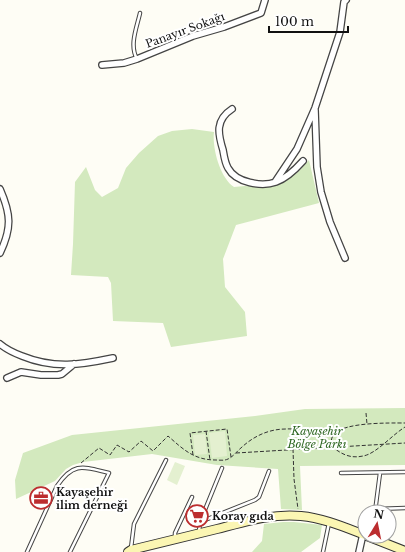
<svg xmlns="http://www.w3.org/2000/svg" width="405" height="552" font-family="'Libre Baskerville',serif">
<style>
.green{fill:#d3e9be}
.pitch{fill:#e4f0d0}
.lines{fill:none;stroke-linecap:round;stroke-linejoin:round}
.lane-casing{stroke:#444;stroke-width:4.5}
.street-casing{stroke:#444;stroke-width:8}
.secondary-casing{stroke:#333;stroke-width:10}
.path{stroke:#333;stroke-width:1;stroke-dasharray:4 2;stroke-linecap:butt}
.lane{stroke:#fff;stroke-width:2.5}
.street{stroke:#fff;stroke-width:5.5}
.secondary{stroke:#fbf6b3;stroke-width:8}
.labels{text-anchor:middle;stroke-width:4;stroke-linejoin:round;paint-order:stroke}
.street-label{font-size:11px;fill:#111;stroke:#fff}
.park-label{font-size:11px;font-style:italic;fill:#2e6722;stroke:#fff}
.poi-label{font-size:11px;font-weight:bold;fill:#111;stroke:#fff;text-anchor:start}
</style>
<rect width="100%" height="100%" fill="#fefdf5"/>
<path class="green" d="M192,129L214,132C212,148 220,178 234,187L245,186L272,187L297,173L309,160L319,203L236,225L223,259L225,287L245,312L247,336L171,347L163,323L113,321L111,283L108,277L71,275L73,244L75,182L86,167L95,190L102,197L118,188L126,168L139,153L158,136L172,131Z
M405,408V465L300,466L302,510L281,509L278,469L217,465L152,454L83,462L73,465L66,469L55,481L16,499L15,480L23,453L72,435L255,416L305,409Z
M283,522H294L322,525L320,538L301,552H252L262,541L264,524Z"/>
<path class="pitch" d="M225,431L227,456L212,458L209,433Z
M205,434L207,454L195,455L193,435Z
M175,462L185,466L177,485L167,480Z"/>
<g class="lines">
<g class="lane-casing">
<path id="lane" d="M137,59C129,45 137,27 140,13
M222,468L200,522L255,500L259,497L269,471
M341,473L405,472
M376,509L405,508
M375,512L380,473
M199,532L200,522
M175,537V533L192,497
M131,548L134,524L166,460
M27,552L57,486C74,461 84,467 109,473L70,552
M323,552L329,523"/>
</g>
<g class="street-casing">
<path id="street" d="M102,65L124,63L137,59L193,36L224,27L261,13L265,0
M232,109C215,120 218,134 223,150C224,156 225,163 228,168C236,183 262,187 276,182C287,178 295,170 303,161
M315,110L317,167L321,192L330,222L345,258
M275,182L297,149L315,108L340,32L344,2L346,0
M0,189C11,214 12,228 0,253
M0,344C7,350 14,353 22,356C54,369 80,365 113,358
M7,378L21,372L41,375H58L62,374L74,364
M359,552L363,534"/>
</g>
<g class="secondary-casing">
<path id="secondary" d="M367,536L405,551
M128,552L131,550C159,543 188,536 217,529C244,522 273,513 301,516C323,518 344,527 365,535"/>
</g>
<path class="path" d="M366,413L367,424
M206,431L210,460
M331,446C331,442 331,438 334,434C345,422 389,423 405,423
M293,449L294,479L298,509
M236,453L405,443
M193,455L190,433L227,429L231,457
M81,463L99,448L110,455L117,445L129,452L141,441L153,451L168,436C184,450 194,460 216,460C219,460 224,461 228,459C233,457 237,451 242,447C254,436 269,429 286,429C299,428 312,433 323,440C336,449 345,460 363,456C376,454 392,435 405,427"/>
<use href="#lane" class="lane"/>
<use href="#street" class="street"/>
<use href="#secondary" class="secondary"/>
</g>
<defs>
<g id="office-ring" transform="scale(1.15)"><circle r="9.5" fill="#fff" stroke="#bc2d2f" stroke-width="1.5"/><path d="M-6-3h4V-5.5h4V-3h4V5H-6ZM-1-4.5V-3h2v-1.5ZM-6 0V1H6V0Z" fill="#bc2d2f"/></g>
<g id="supermarket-ring" transform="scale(1.15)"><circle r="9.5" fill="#fff" stroke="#bc2d2f" stroke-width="1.5"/><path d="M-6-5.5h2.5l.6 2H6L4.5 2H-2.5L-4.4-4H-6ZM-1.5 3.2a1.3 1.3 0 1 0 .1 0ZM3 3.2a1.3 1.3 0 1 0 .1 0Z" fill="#bc2d2f"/></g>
</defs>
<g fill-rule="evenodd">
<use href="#office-ring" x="41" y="498"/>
<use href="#supermarket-ring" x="197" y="516"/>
</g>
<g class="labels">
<g class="street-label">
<text transform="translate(185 30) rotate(-20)" y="4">Panayır Sokağı</text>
</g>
<g class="park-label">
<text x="317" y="435">Kayaşehir<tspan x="317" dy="13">Bölge Parkı</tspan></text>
</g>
<g class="poi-label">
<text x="56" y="496">Kayaşehir<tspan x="56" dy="13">ilim derneği</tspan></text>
<text x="212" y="520">Koray gıda</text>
</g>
</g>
<g transform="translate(377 524) rotate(10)"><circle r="19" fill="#ffffff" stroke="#a0a0a0"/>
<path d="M0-3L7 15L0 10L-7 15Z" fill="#bc2d2f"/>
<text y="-6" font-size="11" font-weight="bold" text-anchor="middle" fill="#111111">N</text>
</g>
<path d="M269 26v6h79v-6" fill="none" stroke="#111111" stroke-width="2"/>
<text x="275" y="26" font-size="12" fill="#111111" stroke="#ffffff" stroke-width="3" paint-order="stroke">100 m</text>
</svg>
